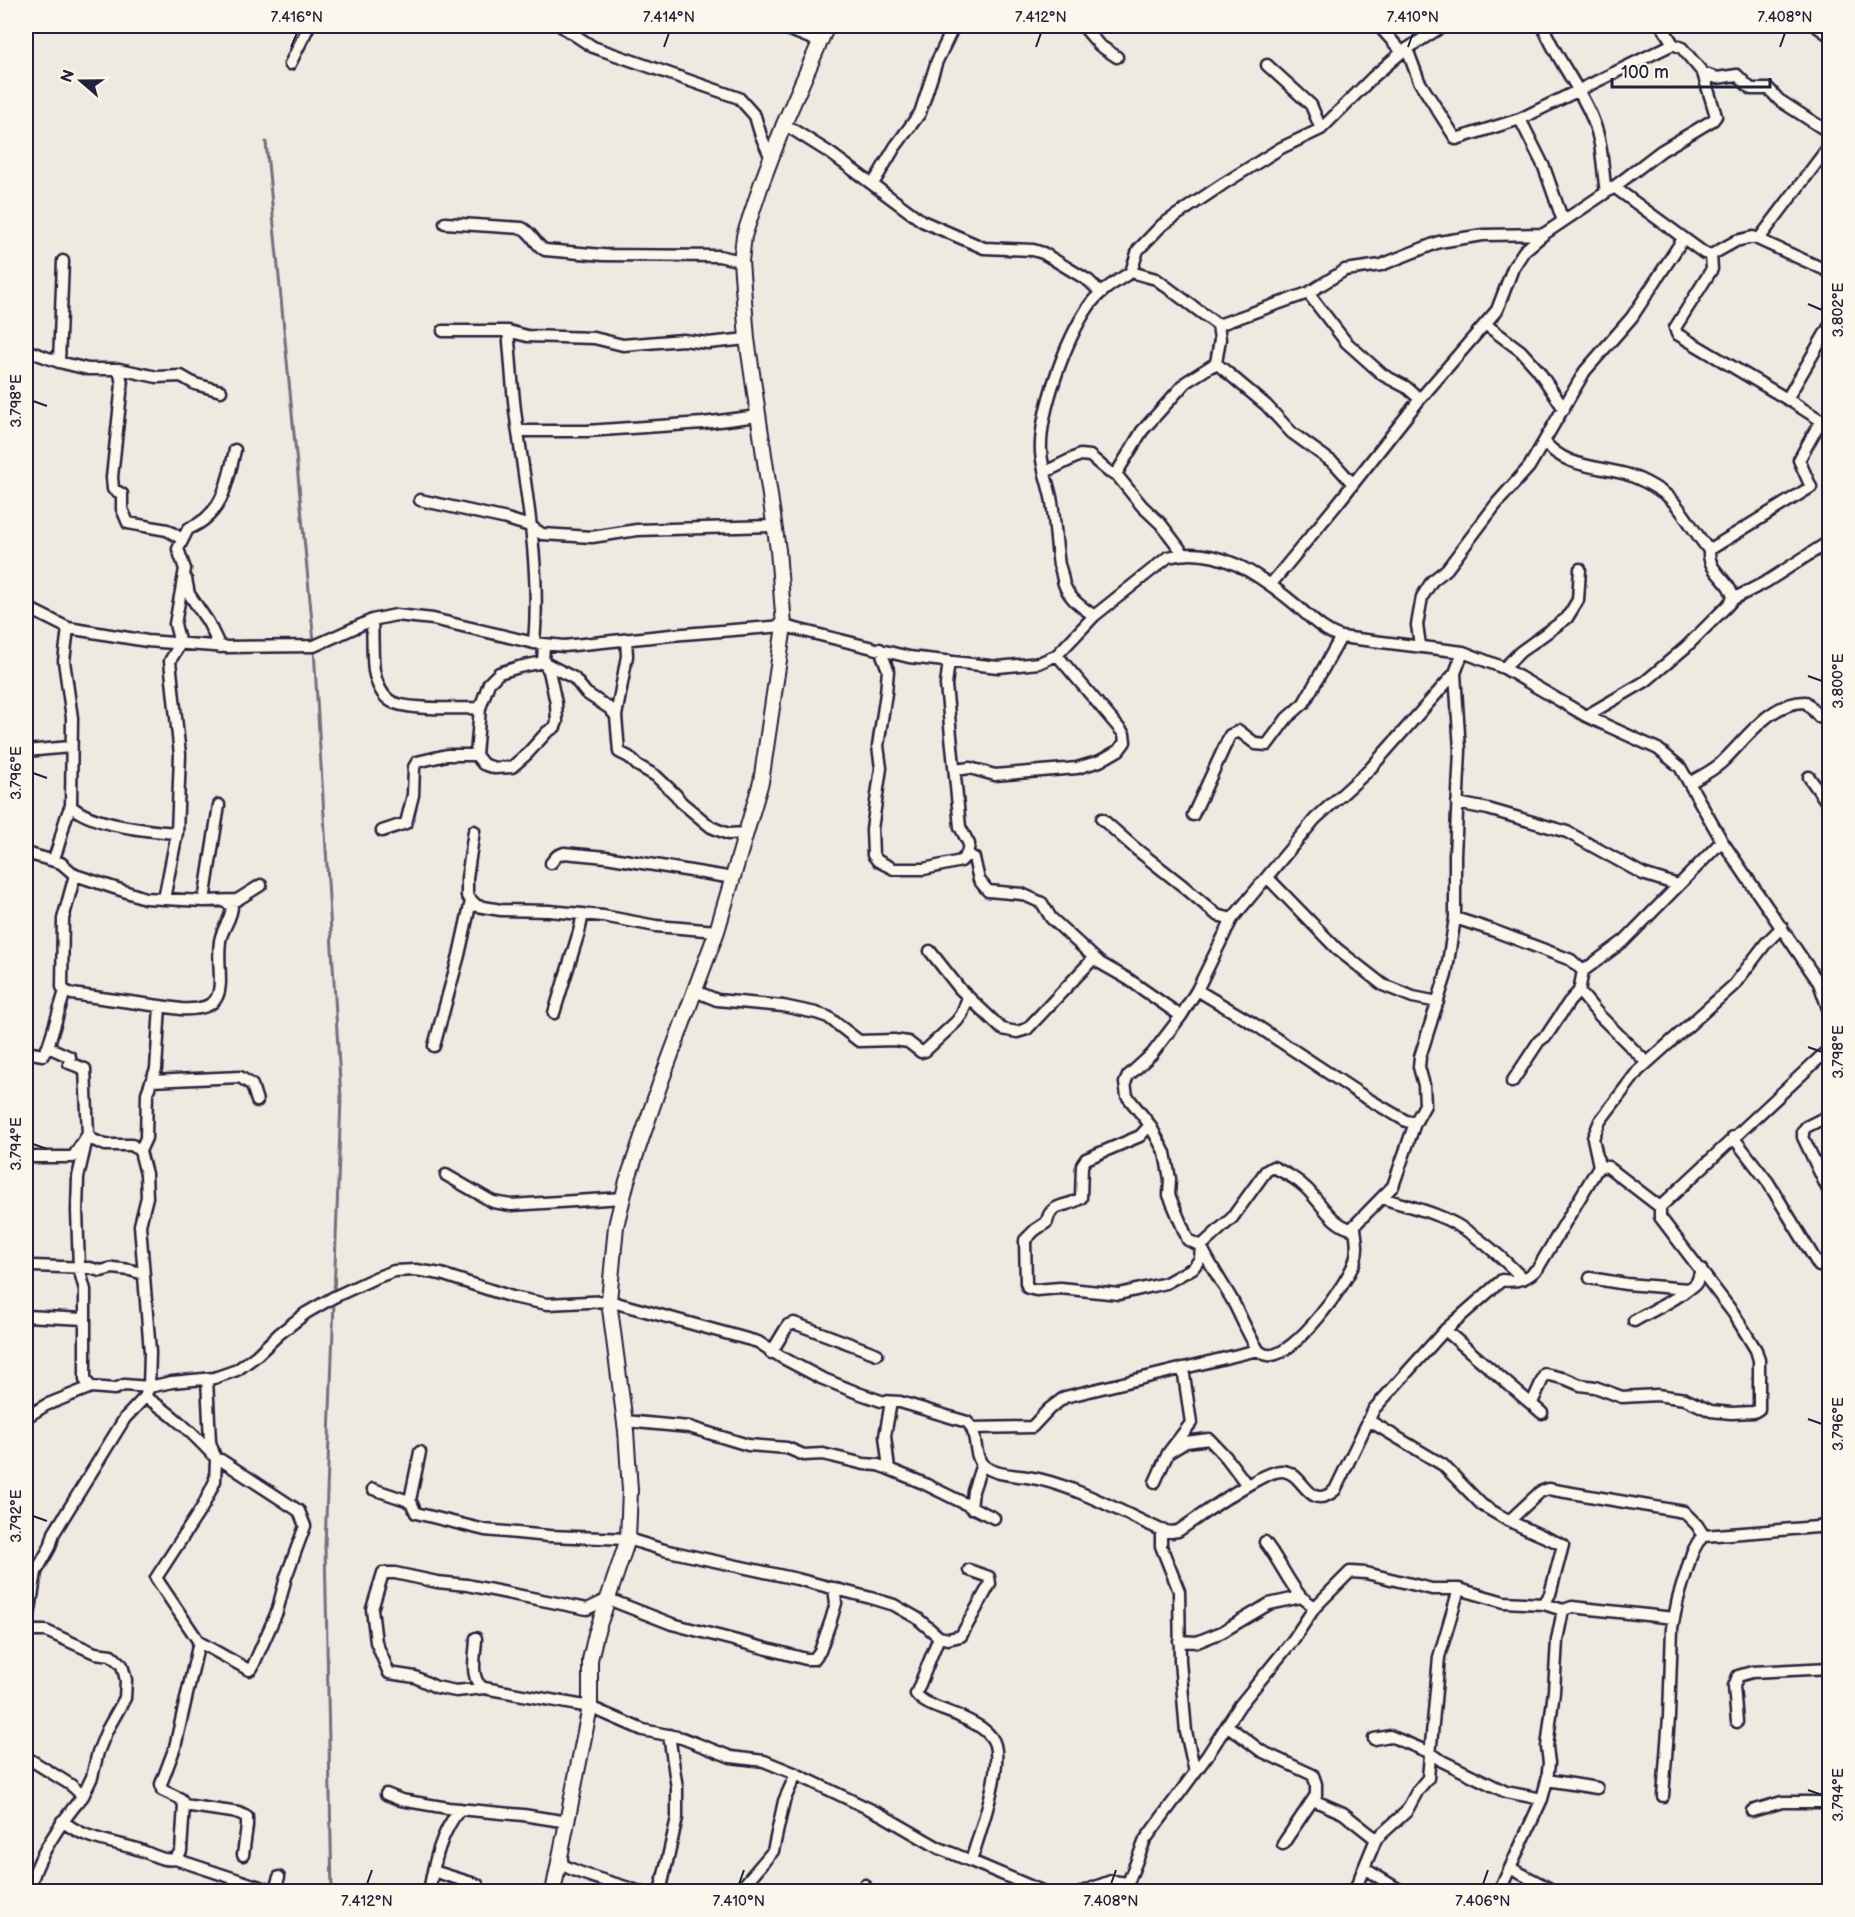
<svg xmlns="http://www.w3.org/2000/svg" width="1855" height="1917" font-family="'Balsamiq Sans',sans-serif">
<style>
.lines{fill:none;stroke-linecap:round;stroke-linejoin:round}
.stream{stroke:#716f7c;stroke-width:3}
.minor-casing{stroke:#22223b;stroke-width:15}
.tertiary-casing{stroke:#22223b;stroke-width:18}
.minor{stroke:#fbf7ec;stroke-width:10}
.tertiary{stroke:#fbf7ec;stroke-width:14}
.ticks{fill:none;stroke:#22223b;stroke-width:2}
.neatline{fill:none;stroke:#22223b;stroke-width:2}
.ticks-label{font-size:15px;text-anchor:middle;fill:#22223b}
</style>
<rect width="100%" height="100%" fill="#eeeae2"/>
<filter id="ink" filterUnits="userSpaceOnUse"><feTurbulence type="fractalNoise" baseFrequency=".0167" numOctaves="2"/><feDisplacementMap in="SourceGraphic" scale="12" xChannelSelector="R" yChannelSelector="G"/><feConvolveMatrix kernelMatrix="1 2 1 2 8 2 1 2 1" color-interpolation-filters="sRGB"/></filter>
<g filter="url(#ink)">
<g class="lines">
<path class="stream" d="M266,142L314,642
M314,649L341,1098L334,1295
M332,1892L325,1546L334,1302"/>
<g class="minor-casing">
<path id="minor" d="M561,26L593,47L739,98L755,116L761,136L771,158
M780,26L820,42
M1083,26L1099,45L1117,57
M1379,26L1402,52
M1543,26C1556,59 1580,87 1593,120C1603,144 1602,168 1606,192
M1816,26L1830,36
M1407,49L1419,81L1456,139L1520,119L1673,44
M290,64L309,26
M1267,65L1311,105L1321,129
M1703,73L1717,78L1737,75L1751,89H1769L1779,100L1830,133
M1520,119L1544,167L1563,221
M784,124L830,153L922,221L984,248L1033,250L1043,253L1089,281L1101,293
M873,184L895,147L920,113L937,61L954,26
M1614,187L1704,253L1711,255L1736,241L1753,237L1830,272
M445,223L522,228C533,233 535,245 545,250L603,255L719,256L741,261
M1759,239L1830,145
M1711,255L1712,269L1675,328L1677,334L1787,399L1830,426
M1131,272L1156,279L1218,325L1220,339L1216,363
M1308,293L1346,342L1383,375L1406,387L1420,399
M1485,324L1521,351L1538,370L1564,409
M1218,325L1308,293L1345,270L1381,265L1439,242L1483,235L1544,234
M443,331H508L527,336L594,338L623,345L683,340L708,343L747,339
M508,331C511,360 512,389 516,418C526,492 541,568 534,643
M26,350L59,362L88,369H119L157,377L181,376L195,384L221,391
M59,362L63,261
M1216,363L1266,405L1292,433L1335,464L1353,484
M119,369L122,384L112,477L113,489L122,494V509L128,523L167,530L182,539
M1787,399L1830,325
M518,431H587L703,423L758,416
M1544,441C1564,468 1600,466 1629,475C1640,479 1652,485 1662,492C1680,503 1694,533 1709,550
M1045,472L1080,455L1090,456L1109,472L1116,474L1142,506L1161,524L1183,553
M1116,474L1142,431L1186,382L1216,363
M420,500L507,519L530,526L542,534L592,537L637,530L774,526
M186,579L189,594L208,622L220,647
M1271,584L1338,503L1420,399L1497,310L1513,268L1524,251L1544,234L1614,187L1661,151L1713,120L1716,116L1703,73L1682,48L1673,44L1662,26
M1733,599L1766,582L1830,541
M26,609L32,610L68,628L147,641L227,647L314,646L372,620L396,615L433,619L534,643L564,646L671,635L784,626L909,657L998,667L1039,663L1057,655L1094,616L1168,557C1217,544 1260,575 1296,605C1311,618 1323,631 1341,637L1463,652L1504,668L1586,716L1658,749L1680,767L1722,841L1819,983L1830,1014
M1094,616C1082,607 1069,599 1064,584C1062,578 1062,571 1059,565C1056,544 1055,523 1052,502C1049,485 1042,469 1041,452C1039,413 1066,339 1089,306C1099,291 1116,282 1131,272L1138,250L1162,225L1223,184L1281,148L1321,129L1373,77L1402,52L1443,26
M372,620C373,637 372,655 374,671C376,681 381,694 389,700C402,711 461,708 480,708
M68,628L64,661L72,718L71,806C91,825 149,831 177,833
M544,645L543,662L549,671L556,703L557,722L555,727L547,732L527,754L512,767L495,768L483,764L476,755L480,708L489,683L499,673L519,667L543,662L574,678L586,693L609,708L616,716L627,656L626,639
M1420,645L1417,625L1422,597L1432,581L1447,569L1497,503L1529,467L1585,371L1632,317L1683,239
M880,649L888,670L886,693L878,746L881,768L872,829L873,855L878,861L894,869H924L961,861L967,854L969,844L960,827L946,685L949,661
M1504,668L1520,652L1567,618L1578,600L1580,569
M1455,673L1460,750L1455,855V918L1446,975L1420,1057L1419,1067L1424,1085L1425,1105L1415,1123L1393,1186L1351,1229C1331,1224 1320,1201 1306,1188C1296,1178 1285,1173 1273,1167L1266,1171L1232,1218L1201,1246L1188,1240L1169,1195L1170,1179L1165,1153L1150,1125L1127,1096L1125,1083L1128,1076L1152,1054L1181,1016L1197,990L1232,919L1315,819L1369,770L1455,673L1463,652
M616,716L619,752L629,757L637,765L656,776L676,795L681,802L711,827L728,834L746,833
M1586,716L1646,681L1686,647L1727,606L1733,599C1731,579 1707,573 1709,550L1811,487L1799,460L1820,422
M26,751L70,747
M955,770L970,768L995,775L1077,768L1100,761L1119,750L1125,742L1124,734L1057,655
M1809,777L1830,807
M1689,783C1700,777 1712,771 1721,763C1745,741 1770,701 1806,702L1819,717L1830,721
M1457,803L1488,809L1567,832L1643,874L1678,885
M1193,815L1230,735L1239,731L1256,744L1267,745L1287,718L1304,703L1341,637
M1102,819L1136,849L1183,886L1217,915L1232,919
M382,831L406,823L413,795L414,767L417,762L447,755H476
M474,831L467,878V896L477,906L501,910L549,911L603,916L656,926L717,931
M26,853L61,863L75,875L145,898L204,901L237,900L261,885
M967,854L974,858L979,880L988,891L1022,894L1042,903L1051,918L1100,963L1128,979L1181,1016
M53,860C62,842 62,822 71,806
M551,863L557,856L564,853L606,857L733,878
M1268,878L1337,949L1383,985L1413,997L1438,1002
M164,899L177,833L180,755L170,661L180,644L175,624L185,569L178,549L188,529C223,515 227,484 235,450
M204,901L219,805
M1455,918L1492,930L1571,960L1583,971
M930,951L960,989L1002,1029L1017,1032L1027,1029L1094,958
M1197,990L1254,1024L1363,1096L1406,1121L1415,1123
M65,991L72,994L181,1009C236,1012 215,977 220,941C222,928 232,919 232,906L223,901
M695,991L717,1000L783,1006L816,1013L828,1017L859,1041L894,1040L908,1042L921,1052L925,1051L957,1021L962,1014L968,997
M1579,991L1599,1015L1647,1063
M554,1013L579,932L583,914
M434,1046L459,955L471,901
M26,1052L43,1055L48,1047L65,991L62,987L63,919L75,875
M151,1081L240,1077L252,1085L257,1101
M1512,1082L1539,1041L1547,1035L1569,1002L1579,991L1583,971L1625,940L1722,841
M1830,1115L1806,1127L1803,1131V1137L1830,1194
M1150,1125L1140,1136L1086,1159L1082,1165L1081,1198C1067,1208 1050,1202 1047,1222L1035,1230L1025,1240L1026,1283L1028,1288L1036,1290L1060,1288L1119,1294L1166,1283L1193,1268L1200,1259L1201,1246C1210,1265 1221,1281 1231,1298C1240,1314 1247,1333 1257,1348C1258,1351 1264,1355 1268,1355C1293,1359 1349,1282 1355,1260C1359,1248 1356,1239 1355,1228
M1733,1137L1768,1182L1819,1266
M140,1151L146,1138L147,1093L156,1069L160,1006
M26,1157H73L88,1134L78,1177L77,1211L79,1268L85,1290V1380L91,1387L115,1389L124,1385L149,1387L172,1382L214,1378L237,1370L256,1356L279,1334L306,1313L334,1297L375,1278L394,1271L416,1270L441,1274L512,1297L547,1304L609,1301L758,1342L781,1357L821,1378L858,1393L881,1401L900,1402L967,1422C979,1432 972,1454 983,1465C994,1475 1014,1475 1027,1477C1070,1483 1121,1512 1161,1530L1171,1532L1178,1531C1198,1518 1263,1469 1283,1471C1305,1473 1308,1513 1335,1490L1374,1409L1445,1330L1502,1280C1518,1283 1528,1278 1538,1268L1599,1166L1608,1167L1660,1207
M1599,1166L1593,1138L1600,1121L1638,1071L1734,985L1766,943L1782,927
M446,1175L493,1202L511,1205L623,1198
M1382,1198C1400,1204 1418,1208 1436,1215C1469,1227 1499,1254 1523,1279
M33,1266L90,1268L101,1271L113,1268L130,1270L144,1274
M1590,1278L1626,1284L1688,1289C1698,1285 1698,1279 1701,1269
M26,1316L84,1319
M1634,1321C1652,1310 1672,1303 1688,1289
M1445,1330L1542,1413
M771,1353L788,1325L794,1323L877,1354
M1183,1368L1191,1423L1168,1453L1186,1442L1209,1439L1226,1457L1247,1485
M207,1379L210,1442L216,1460L215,1481L203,1506L156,1578L199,1642L249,1670L252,1668L277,1612L286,1577L305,1526L299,1511L221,1460H216
M145,1397C172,1413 192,1433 213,1455
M1532,1403L1545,1374L1566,1379L1580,1385L1595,1387L1622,1397L1657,1395L1685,1399L1711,1411L1731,1413L1754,1412L1759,1409V1360L1756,1350L1734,1314L1660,1217V1207L1830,1048
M26,1416L30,1415L46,1405L91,1387
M1368,1420L1443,1465L1482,1505L1509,1521L1563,1545L1550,1594L1544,1604
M625,1421L689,1427L748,1445L787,1448L804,1455L823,1454L864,1464L878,1465L889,1469L885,1436L891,1402
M972,1428L1032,1427L1049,1409L1065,1397L1258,1350
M420,1452L410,1500L416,1513L485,1530L549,1536L628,1539L664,1550L797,1579L871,1598L894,1605L917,1618L939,1637L948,1639L961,1636L990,1584L989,1577L969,1570
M889,1469L923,1483L994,1518
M1155,1482L1168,1453
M373,1489L406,1500L412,1504
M971,1508L973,1491L982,1464
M1509,1521L1540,1492L1548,1489L1684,1512L1697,1525L1704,1536
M1161,1530V1546L1179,1591L1180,1661L1186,1732L1195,1772
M1265,1542C1279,1560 1287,1580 1301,1597
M27,1631H46L95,1653L111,1655L122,1665L126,1680L125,1698L107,1730L98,1752L92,1777L83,1796
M26,1635L36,1572L50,1547L54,1533L125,1418L145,1397L149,1387L150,1352L140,1225L147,1197L146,1174L140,1151L132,1145H105L91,1139L88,1134L85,1069L69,1063L70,1057L48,1047
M476,1638C476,1654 468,1680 484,1688L590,1707L643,1730L682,1738L731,1757L764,1761L796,1774L882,1815L939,1848L971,1861C979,1835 1002,1771 995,1745C991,1730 973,1723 961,1717C947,1710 925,1706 916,1694L939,1637
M1179,1641L1197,1642L1222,1632L1269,1604L1301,1597L1315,1607
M484,1688L456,1691L436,1687L415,1677L389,1673L376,1642L372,1609L383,1573H395L437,1582L467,1585L587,1609L608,1599L672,1624L806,1659H814L820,1651L831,1620L836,1603L834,1588
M1737,1722L1734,1686L1738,1676L1752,1672L1830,1668
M1228,1726L1261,1751L1313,1775L1316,1784V1795L1283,1844
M1374,1739L1390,1736L1431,1753L1442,1761L1506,1792L1542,1799
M26,1757L71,1785L83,1796C64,1818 32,1863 30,1892
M1547,1780L1597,1788
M386,1794L401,1800L448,1808L523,1815L568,1822
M1663,1796L1669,1717L1672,1628L1678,1599L1692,1553L1698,1542L1704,1536L1830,1526
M1313,1800L1343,1813L1376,1839
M184,1805L239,1813L247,1817V1826L243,1855
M1752,1811L1782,1802H1821L1830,1799
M62,1821C87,1840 106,1840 134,1848C147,1851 161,1862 175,1859L272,1891L275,1889L279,1877
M561,1855L563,1865C587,1878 615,1882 640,1892
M175,1859L181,1851L184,1805L181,1799L162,1790L161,1784L175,1747L199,1642
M971,1861L1044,1892
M1510,1868L1556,1892
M1365,1869L1403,1892
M433,1871L478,1885
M429,1892C434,1862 441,1832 460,1809
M660,1892L677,1818V1788L669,1735
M738,1892L773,1851L784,1801L796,1774
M860,1892L865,1885
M1082,1892L1111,1881L1128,1883L1145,1840L1207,1756L1240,1705L1293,1640L1315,1607L1350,1572L1366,1573L1432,1589H1459L1504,1602L1544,1604L1563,1610L1572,1607L1674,1618
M1354,1892L1376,1839L1406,1812L1418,1790L1428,1778L1439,1657L1459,1589
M1499,1892L1542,1799L1547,1780L1549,1763L1547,1747L1554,1691L1557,1640L1563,1610"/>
</g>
<g class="tertiary-casing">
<path id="tertiary" d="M553,1892L590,1707V1660L596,1634L628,1539L630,1490L626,1431L609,1301L616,1226L627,1181L660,1084L717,931L761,782L784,626L778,550L747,339L741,261L744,236L762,182L784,124L827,26"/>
</g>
<use href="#minor" class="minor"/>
<use href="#tertiary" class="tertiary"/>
</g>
</g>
<path class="ticks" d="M291,47L297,33M664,47L669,33M1036,47L1041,33M1408,47L1413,33M1780,47L1785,33M1808,304L1822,310M33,401L47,406M1808,676L1822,681M33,773L47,778M1808,1047L1822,1052M33,1144L47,1149M1808,1419L1822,1424M33,1516L47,1521M1808,1790L1822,1795M367,1884L372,1870M739,1884L744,1870M1111,1884L1116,1870M1483,1884L1488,1870"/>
<rect width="1855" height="1917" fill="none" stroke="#fbf7ec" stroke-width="66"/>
<g transform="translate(81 81) rotate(290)" stroke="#fbf7ec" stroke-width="4.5" paint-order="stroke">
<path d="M0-4.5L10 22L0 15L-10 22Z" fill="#22223b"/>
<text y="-9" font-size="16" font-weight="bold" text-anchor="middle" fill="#22223b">N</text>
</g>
<path d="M1612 78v9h158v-9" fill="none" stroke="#22223b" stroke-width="3"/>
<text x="1621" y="78" font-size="18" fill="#22223b" stroke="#fbf7ec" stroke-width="4.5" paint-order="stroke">100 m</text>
<rect x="33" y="33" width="1789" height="1851" class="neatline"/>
<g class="ticks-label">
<text x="297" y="22">7.416°N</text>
<text x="669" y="22">7.414°N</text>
<text x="1041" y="22">7.412°N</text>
<text x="1413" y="22">7.410°N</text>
<text x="1785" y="22">7.408°N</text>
<text transform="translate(1838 310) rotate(-90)" y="5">3.802°E</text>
<text transform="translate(16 401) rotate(-90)" y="5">3.798°E</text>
<text transform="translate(1838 681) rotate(-90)" y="5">3.800°E</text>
<text transform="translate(16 773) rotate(-90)" y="5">3.796°E</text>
<text transform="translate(1838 1052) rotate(-90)" y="5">3.798°E</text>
<text transform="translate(16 1144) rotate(-90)" y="5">3.794°E</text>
<text transform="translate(1838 1424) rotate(-90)" y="5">3.796°E</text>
<text transform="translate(16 1516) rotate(-90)" y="5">3.792°E</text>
<text transform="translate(1838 1795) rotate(-90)" y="5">3.794°E</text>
<text x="367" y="1906">7.412°N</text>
<text x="739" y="1906">7.410°N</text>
<text x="1111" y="1906">7.408°N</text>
<text x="1483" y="1906">7.406°N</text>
</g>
</svg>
